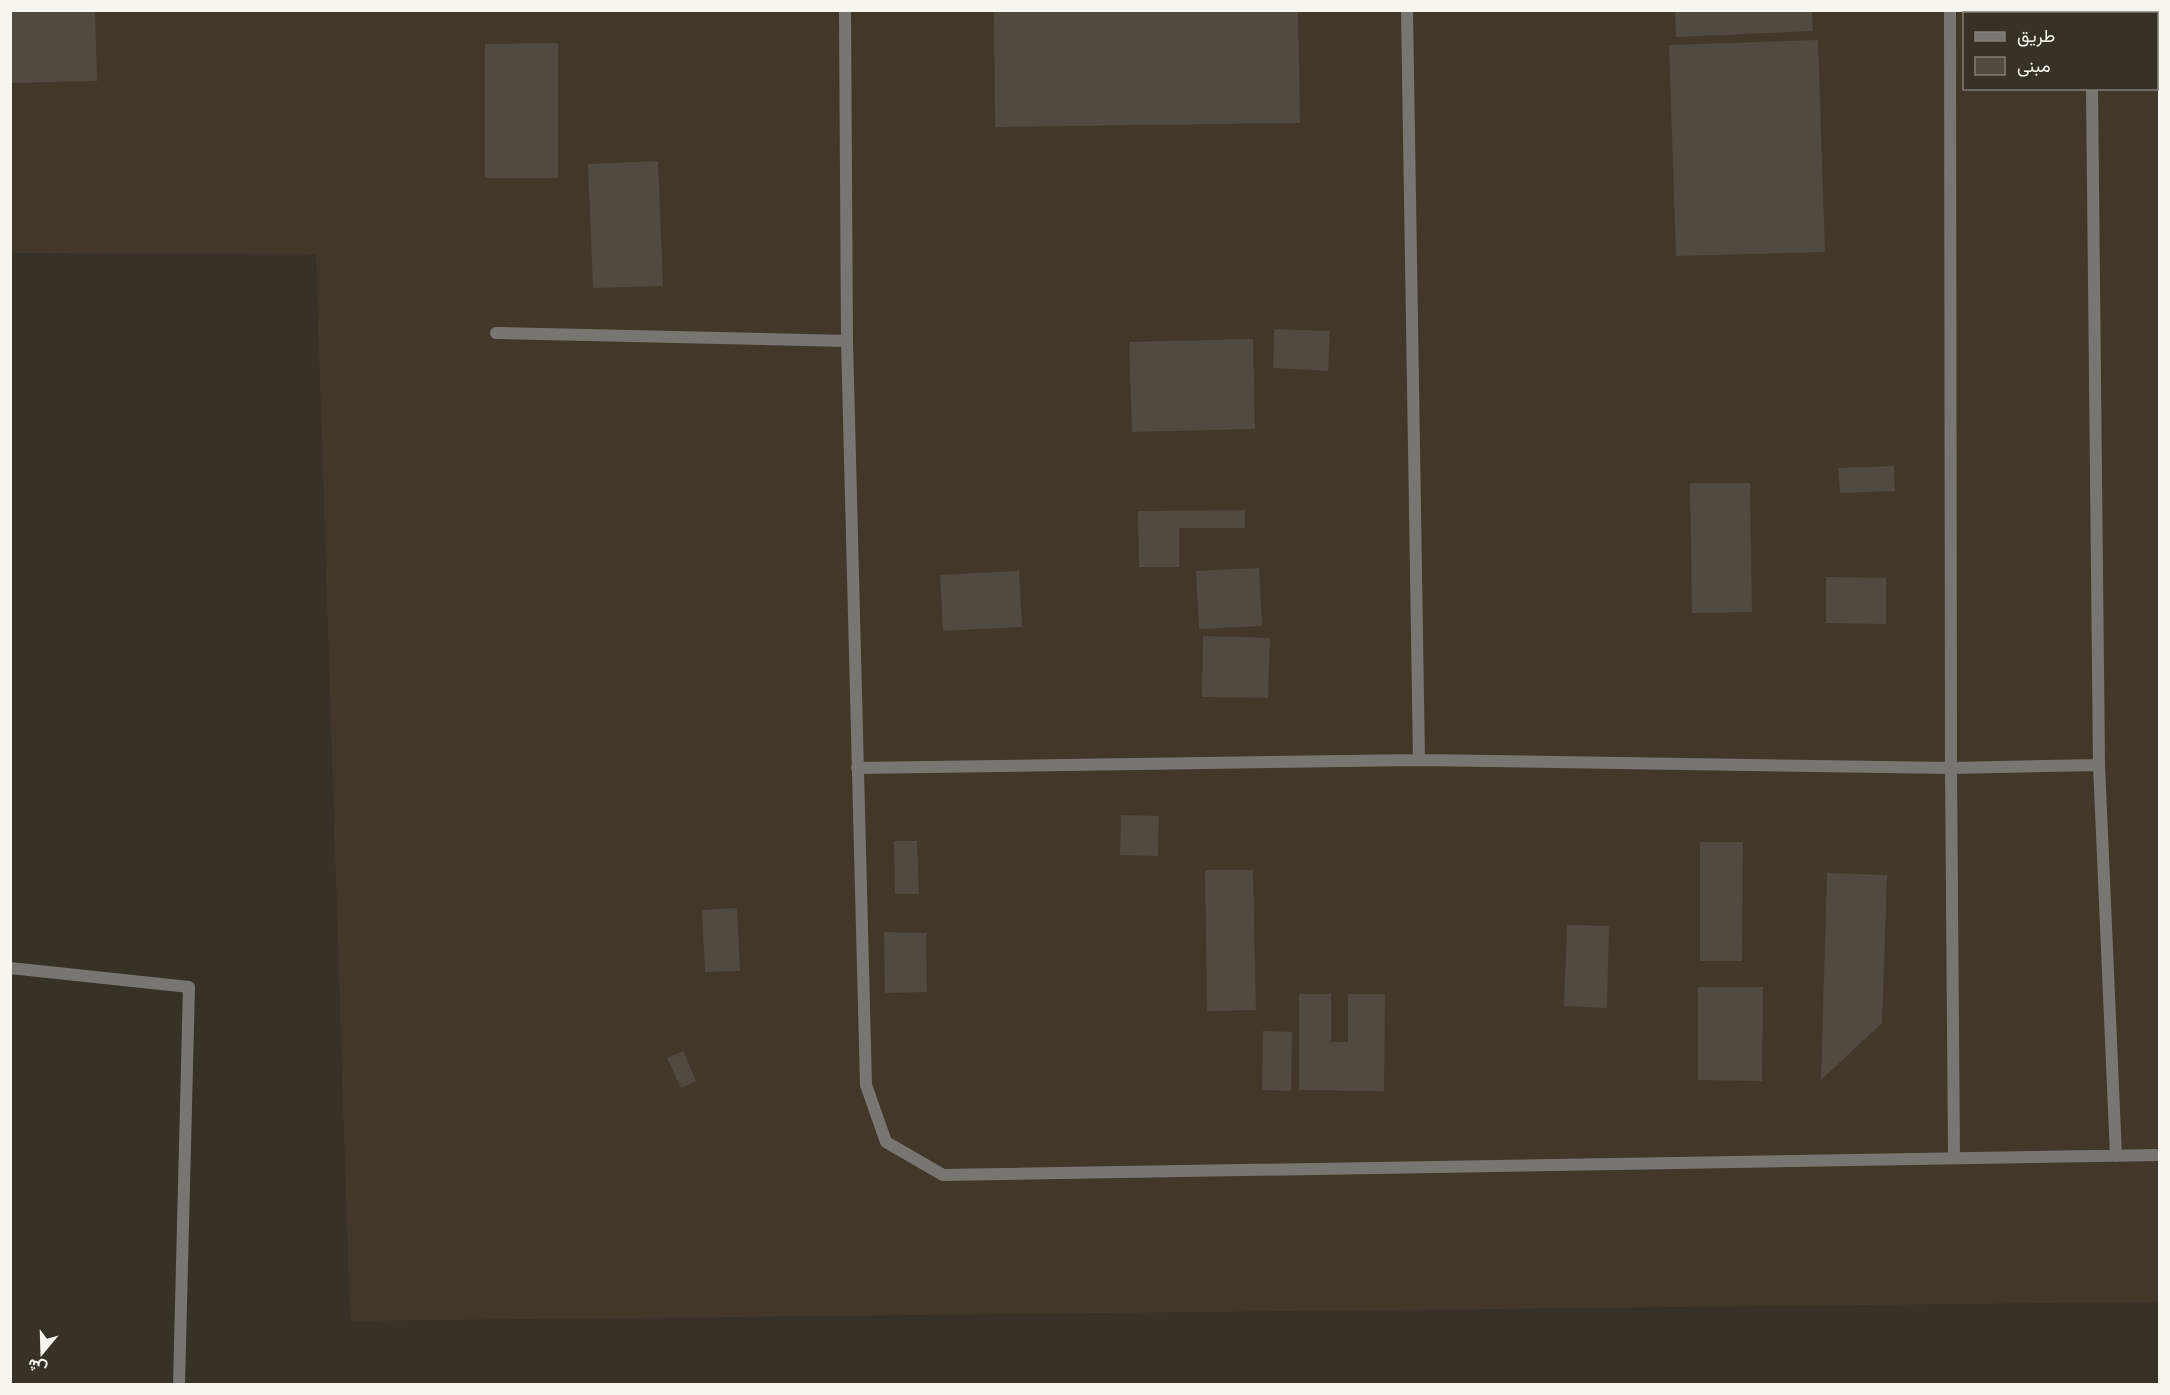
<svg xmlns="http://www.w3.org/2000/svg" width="2170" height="1395" font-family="Commissioner,Vazirmatn,sans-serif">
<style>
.built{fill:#423829;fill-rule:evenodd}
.building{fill:#514a40}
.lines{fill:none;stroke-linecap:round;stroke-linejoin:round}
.street{stroke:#797671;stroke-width:12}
</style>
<rect width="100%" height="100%" fill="#373127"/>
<path class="built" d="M11,11H2159V1302L350,1321L316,254L11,253ZM1964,14H2156V88H1964Z"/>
<path class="building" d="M10,10H95L97,81L10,83Z
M994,10H1298L1300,123L995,127Z
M1675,10H1812L1813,31L1676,37Z
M1818,40L1825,252L1676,256L1669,45Z
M558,43V178H485V44Z
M658,161L663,286L593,288L588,164Z
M1274,329L1330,331L1328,371L1273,368Z
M1253,339L1255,429L1132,432L1129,342Z
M1894,466L1895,491L1840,493L1838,468Z
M1690,483H1750L1752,612L1692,613Z
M1245,510V528H1179V567H1139L1138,511Z
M1259,568L1262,626L1199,629L1196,571Z
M1019,571L1022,627L943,631L940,575Z
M1826,577L1886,578V624L1826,623Z
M1203,636L1270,638L1268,698L1202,697Z
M1121,815L1159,816L1158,856L1120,855Z
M894,841H917L919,894H895Z
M1700,842H1743L1742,961H1700Z
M1205,870H1253L1256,1010L1207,1011Z
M1827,873L1887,875L1882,1023L1821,1080Z
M737,908L740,971L705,972L702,910Z
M1567,925L1609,926L1607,1008L1564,1006Z
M884,932L926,933L927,992L885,993Z
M1698,987H1763L1762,1081L1698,1080Z
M1299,994H1331V1042H1348V994H1385L1384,1091L1299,1090Z
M1263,1031L1292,1032L1291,1091L1262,1090Z
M683,1051L696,1081L681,1088L667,1058Z"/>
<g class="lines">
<path class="street" d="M845,10L847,341L866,1085L886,1142L943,1175L2160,1155
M1407,10L1419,760
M1950,10L1951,768L1954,1158
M2091,10V14
M2092,88L2099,765L2116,1156
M496,333L847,341
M857,768L1419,760L1951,768L2099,765
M10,968L189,987L179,1384"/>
</g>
<rect width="2170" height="1395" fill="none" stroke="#f8f4ee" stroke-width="24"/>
<rect x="1963" y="12" width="195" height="78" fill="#373127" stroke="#847f77" stroke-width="1.5"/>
<rect x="1975" y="32" width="30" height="9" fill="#797671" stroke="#847f77" stroke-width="1.5"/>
<text x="2017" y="42" font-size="18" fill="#f8f4ee">طريق</text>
<rect x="1975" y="57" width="30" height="18" fill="#514a40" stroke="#847f77" stroke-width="1.5"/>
<text x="2017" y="72" font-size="18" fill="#f8f4ee">مبنى</text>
<g transform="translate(42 1353) rotate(199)" stroke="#373127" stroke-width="4.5" paint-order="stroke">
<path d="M0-4.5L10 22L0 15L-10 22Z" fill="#f8f4ee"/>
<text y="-9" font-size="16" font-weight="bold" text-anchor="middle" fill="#f8f4ee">ش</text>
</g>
</svg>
